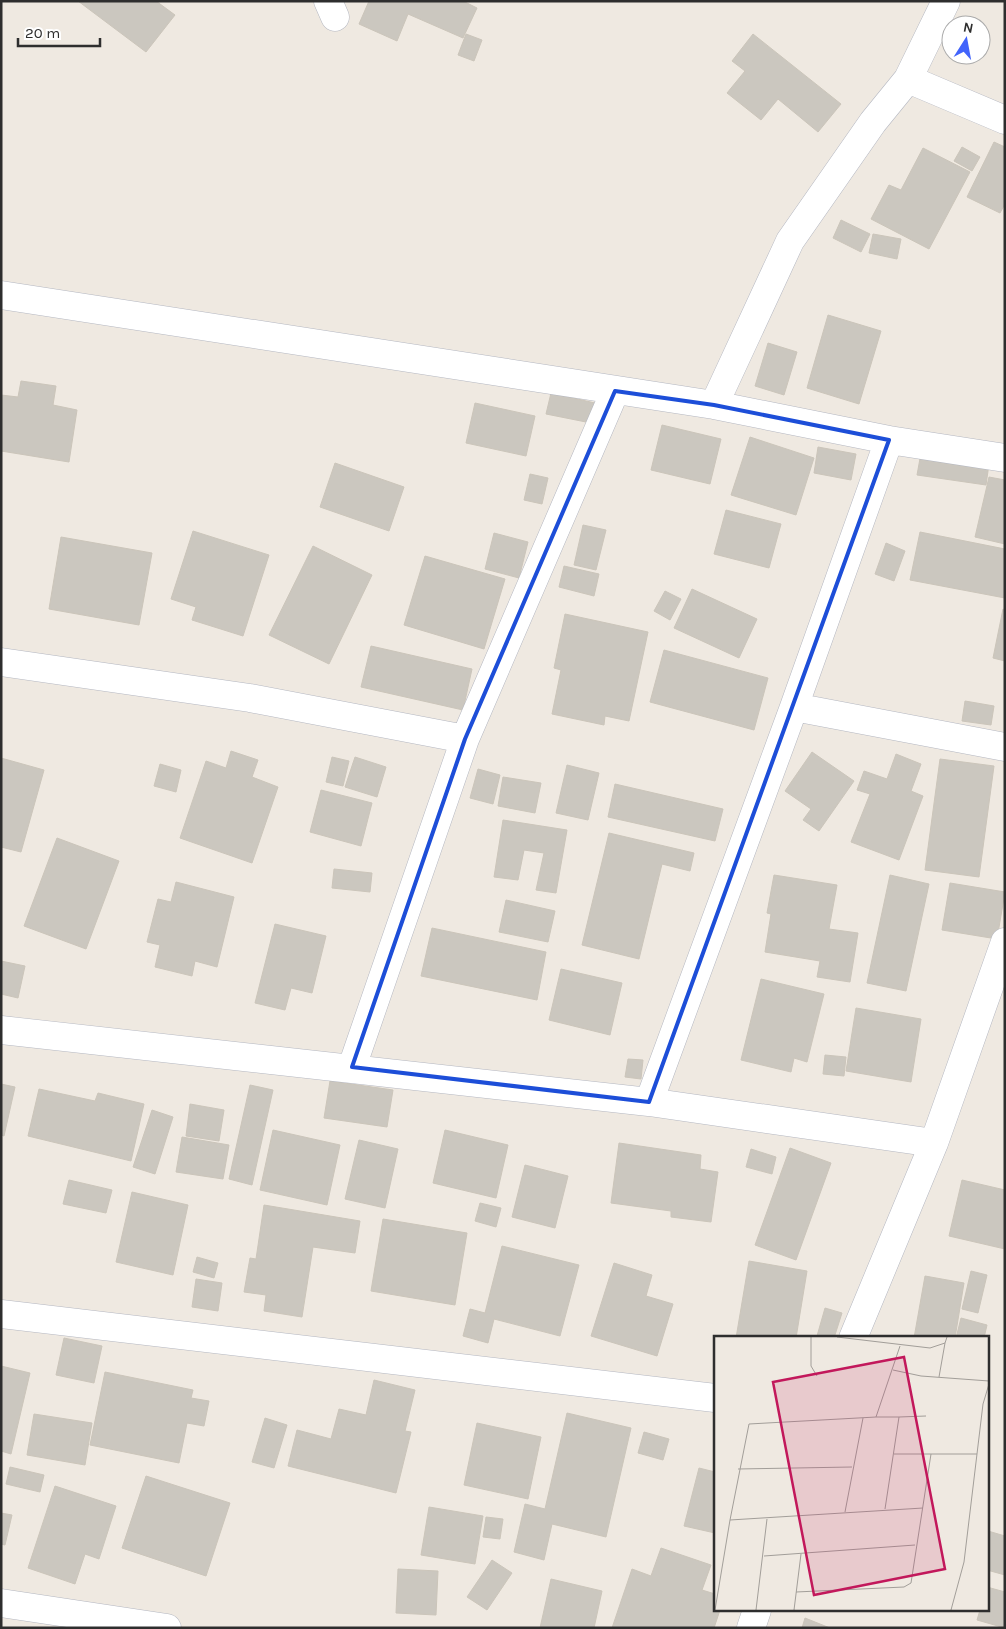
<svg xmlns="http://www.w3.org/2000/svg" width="1006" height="1629" font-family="Karla,sans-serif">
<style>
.building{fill:#cbc7bf;stroke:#cbc5ba}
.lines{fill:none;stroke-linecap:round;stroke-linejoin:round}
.minor-casing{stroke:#b4b7c1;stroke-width:29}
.minor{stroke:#fff;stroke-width:28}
.marked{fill:none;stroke:#1d4ed8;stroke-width:4;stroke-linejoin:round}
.inset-road{fill:none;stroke:#a29e99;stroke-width:1}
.view{fill:#c2185b;fill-opacity:0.15;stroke:#c2185b;stroke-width:2.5}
.inset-edge{fill:none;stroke:#2e2e2e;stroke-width:2.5}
</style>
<rect width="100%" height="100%" fill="#efe9e1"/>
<path class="building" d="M78,1H156L175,15L146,52Z
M369,1H463L477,8L463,38L408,14L397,41L359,24Z
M466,34L482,40L474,61L458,55Z
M753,34L841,104L818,132L778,99L761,120L727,93L745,71L732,61Z
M994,142L1005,147V204L1000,213L967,197Z
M962,147L980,157L972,171L954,161Z
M923,148L970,172L929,249L871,219L889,185L901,190Z
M841,220L870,234L861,252L833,238Z
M873,234L901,239L897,259L869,253Z
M828,315L881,331L859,404L807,388Z
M768,343L797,352L784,395L755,386Z
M21,381L56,386L53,405L77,410L69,462L1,451V395L18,397Z
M551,393L595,403L591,423L546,414Z
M475,403L535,416L526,456L466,443Z
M662,425L721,439L710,484L651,470Z
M750,437L814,458L796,515L731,495Z
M818,447L856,454L851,480L814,473Z
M921,453L989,464L986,485L917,475Z
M335,463L404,487L389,531L320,507Z
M530,474L548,478L542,504L524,500Z
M989,477L1005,480V544L975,537Z
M726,510L781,524L769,568L714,554Z
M583,525L606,530L596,570L574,565Z
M193,531L269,555L243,636L192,620L196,607L171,599Z
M920,532L1005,549V598L910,580Z
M494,533L528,542L519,578L485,569Z
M61,537L152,553L139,625L49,609Z
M886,543L905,551L894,581L875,574Z
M313,546L372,575L329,664L269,635Z
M425,556L505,579L484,649L404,625Z
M564,566L599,574L594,596L559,587Z
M692,589L757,619L739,658L674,628Z
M665,591L681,599L670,620L654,611Z
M1003,609L1005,610V661L993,658Z
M565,614L648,632L629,721L605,716L604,725L552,714L561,670L554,668Z
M371,646L472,669L463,710L361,687Z
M664,650L768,678L754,730L650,702Z
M965,701L994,706L991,725L962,721Z
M231,751L258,760L252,777L278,787L252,863L180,838L206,761L226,768Z
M812,752L854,781L819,831L803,820L811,809L785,791Z
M896,754L921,764L911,791L923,796L899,860L851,842L870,794L857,790L864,771L887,779Z
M332,757L349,761L343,786L326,782Z
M355,757L386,767L377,797L345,787Z
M1,758L44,770L21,852L1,847Z
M940,759L994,766L979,877L925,870Z
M160,764L181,770L176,792L154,786Z
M567,765L599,773L588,820L556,813Z
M478,769L500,775L493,804L470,798Z
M503,777L541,783L535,813L498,806Z
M615,784L723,809L715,841L608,817Z
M321,790L372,803L361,846L310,832Z
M503,820L567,830L556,893L536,890L544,853L524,850L518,880L494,877Z
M609,833L694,853L690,871L662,864L639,959L582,945Z
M57,838L119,861L86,949L24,926Z
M334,869L372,873L370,892L332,888Z
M774,875L837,885L829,929L858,933L850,982L817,977L820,961L765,952L771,914L767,913Z
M890,875L929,884L906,991L867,983Z
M176,882L234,897L217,967L195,961L192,976L155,967L160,945L147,942L158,899L171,902Z
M950,883L1005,892L997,939L942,930Z
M506,900L555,911L548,942L499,932Z
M275,924L326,936L312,993L291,988L285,1010L255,1003Z
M432,928L546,952L537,1000L421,976Z
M1,961L25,966L18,998L1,994Z
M561,969L622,983L610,1035L549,1020Z
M761,979L824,994L807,1062L794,1058L791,1072L741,1060Z
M856,1008L921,1019L911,1082L846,1071Z
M825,1055L846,1057L844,1076L823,1074Z
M628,1059L643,1060L641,1079L625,1077Z
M330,1081L393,1090L387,1127L324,1118Z
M1,1084L15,1087L4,1136L1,1135Z
M250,1085L273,1090L252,1185L229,1179Z
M39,1089L95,1101L98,1093L144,1104L131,1161L28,1136Z
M190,1104L224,1110L219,1141L186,1136Z
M152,1110L173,1117L155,1174L133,1167Z
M273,1130L340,1145L327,1205L260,1190Z
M445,1130L508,1145L496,1198L433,1183Z
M182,1137L229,1145L223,1179L176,1172Z
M359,1140L398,1149L385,1208L345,1199Z
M619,1143L701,1155L700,1169L718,1172L711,1222L671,1217V1211L611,1203Z
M790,1148L831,1163L796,1260L755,1245Z
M751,1149L776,1157L772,1174L746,1167Z
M525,1165L568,1176L555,1228L512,1217Z
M69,1180L112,1190L106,1213L63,1204Z
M962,1180L1005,1190V1249L949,1236Z
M132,1192L188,1205L173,1275L116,1262Z
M480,1203L501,1208L496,1227L475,1221Z
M264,1205L360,1221L355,1253L313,1247L302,1317L264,1311L266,1295L244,1292L250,1258L256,1259Z
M383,1219L467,1233L455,1305L371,1291Z
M502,1246L579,1265L560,1336L494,1319L488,1343L463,1336L470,1309L485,1313Z
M197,1257L218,1263L214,1278L193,1272Z
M749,1261L807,1271L796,1338H736Z
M614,1263L652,1275L646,1296L673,1304L657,1356L591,1336Z
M971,1271L987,1275L978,1313L962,1309Z
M925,1276L964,1283L955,1338H914Z
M196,1279L222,1283L218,1311L192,1307Z
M825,1308L842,1313L834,1338L817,1336Z
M961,1318L987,1325L984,1338H956Z
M64,1338L102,1346L94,1383L56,1375Z
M1,1366L30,1373L11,1454L1,1451Z
M105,1372L193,1390L191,1398L209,1401L204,1426L187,1423L179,1463L90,1445Z
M374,1380L415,1390L405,1431L411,1432L396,1493L288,1466L297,1430L331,1439L339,1409L366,1415Z
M567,1413L631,1428L606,1537L552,1524L544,1560L514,1552L525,1504L545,1509Z
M34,1414L92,1423L85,1465L27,1455Z
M265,1418L287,1425L274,1468L252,1462Z
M477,1423L541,1437L528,1499L464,1485Z
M644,1432L669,1439L663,1460L638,1453Z
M10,1467L44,1475L40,1492L6,1484Z
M699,1468L715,1472V1533L684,1526Z
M146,1476L230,1503L206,1576L122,1548Z
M55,1486L116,1506L99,1559L85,1554L75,1584L28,1568Z
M429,1507L483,1516L475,1564L421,1555Z
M1,1513L12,1515L5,1545L1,1544Z
M486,1517L503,1519L500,1539L483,1537Z
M988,1531L1005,1536V1575L987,1570Z
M661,1548L711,1565L702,1590L715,1594V1610H720L714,1628H612L632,1569L651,1576Z
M492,1560L512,1573L487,1610L467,1597Z
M398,1569L438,1571L436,1615L396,1613Z
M551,1579L602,1591L594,1628H540Z
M987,1587L1005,1592V1628L977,1620L980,1610H987Z
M805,1618L830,1628H802Z"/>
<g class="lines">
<g class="minor-casing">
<path id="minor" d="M328,1L335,17
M908,79L1005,120
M1,295L714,405L790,241L873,122L908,79L946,1
M889,440L1005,458
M1,662L250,698L465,739
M794,707L1005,747
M1,1030L649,1102L934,1143
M352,1067L465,739L615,391
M649,1102L794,707L889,440L714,405
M1,1314L715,1398
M853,1338L934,1143L1005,942
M1,1603L167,1628
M751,1628L757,1610"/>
</g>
<use href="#minor" class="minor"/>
</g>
<path class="marked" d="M615,391L714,405L889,440L649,1102L352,1067L465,739Z"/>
<g transform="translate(714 1336)">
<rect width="275" height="275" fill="#efe9e1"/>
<path class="inset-road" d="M97,1V30L103,40M123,1L216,12L231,7L233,1M179,34L207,40L275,45M225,41L231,7M162,81H185L171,173M185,81L212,80M180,118H263M24,133L138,131M131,176L149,82M16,184L35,88L162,81L186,10M50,220L201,209M82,256L190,251L197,247L217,118M1,274L16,184L209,172M42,274L53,183M80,274L87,218M237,274L250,226L269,68L275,48"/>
<path class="view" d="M190,21L231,233L100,259L59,46Z"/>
<rect width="275" height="275" class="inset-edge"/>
</g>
<rect width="1006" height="1629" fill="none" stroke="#2e2e2e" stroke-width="5"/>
<g transform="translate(966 40) rotate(11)"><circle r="24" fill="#ffffff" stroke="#ababab"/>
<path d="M0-4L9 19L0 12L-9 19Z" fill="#4264fb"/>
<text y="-8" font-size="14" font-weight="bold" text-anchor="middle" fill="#2e2e2e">N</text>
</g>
<path d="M18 38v8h82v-8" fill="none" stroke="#2e2e2e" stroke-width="2.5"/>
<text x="25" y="38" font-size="15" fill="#2e2e2e" stroke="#ffffff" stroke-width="4" paint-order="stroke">20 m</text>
</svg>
